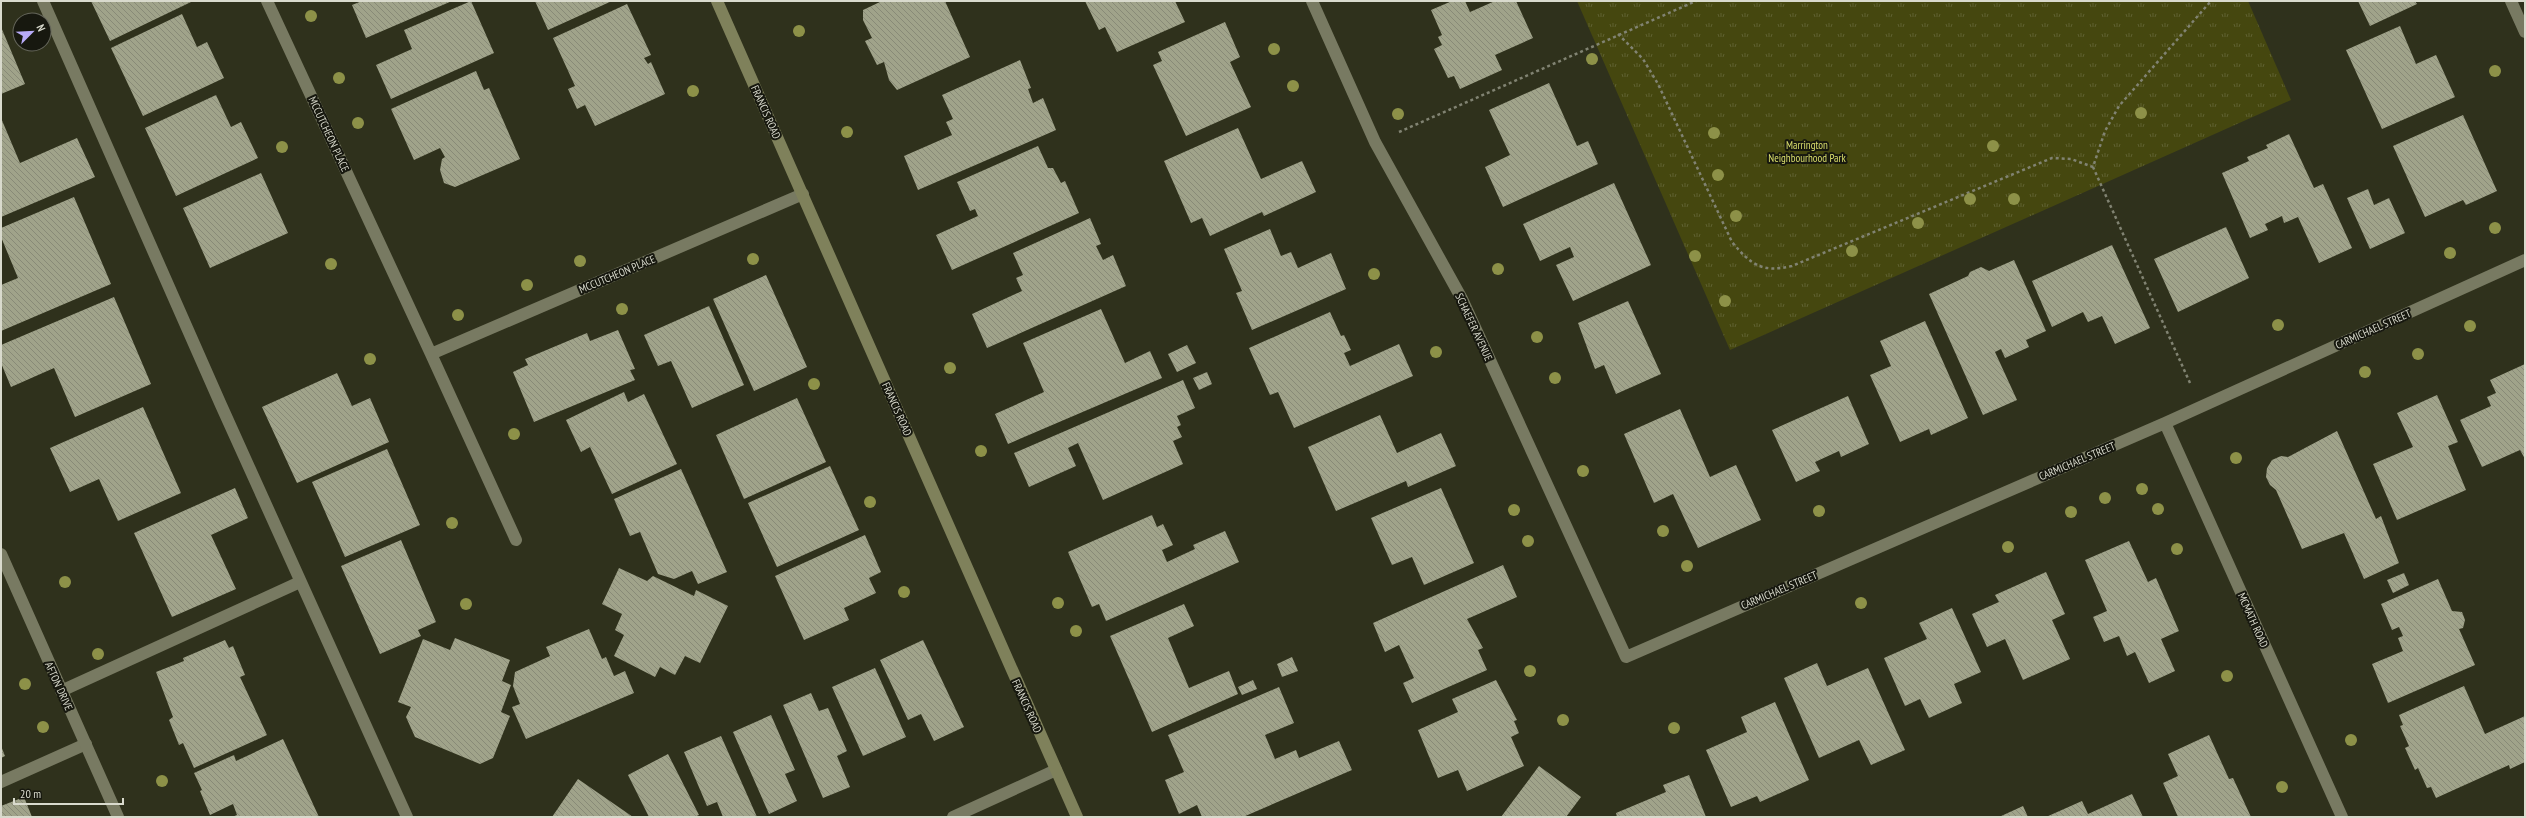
<svg xmlns="http://www.w3.org/2000/svg" width="2526" height="818" font-family="'PT Sans Narrow',sans-serif">
<style>
.grass{fill:url(#grass-tufts)}
.building{fill:url(#building-back-hatch)}
.lines{fill:none;stroke-linecap:round;stroke-linejoin:round}
.path{stroke:#818372;stroke-width:2.5;stroke-dasharray:3 3;stroke-linecap:butt}
.lane{stroke:#787a62;stroke-width:12}
.street{stroke:#787a62;stroke-width:12}
.secondary{stroke:#7f815b;stroke-width:12}
.tree{fill:#8d9148}
.labels{text-anchor:middle;stroke-width:4;stroke-linejoin:round;paint-order:stroke}
.street-label{font-size:11px;fill:#d9dacd;stroke:#17180f}
.park-label{font-size:11px;fill:#dadf6c;stroke:#17180f}
</style>
<defs>
<pattern id="grass-tufts" width="24" height="20" patternUnits="userSpaceOnUse"><rect width="24" height="20" fill="#45470f"/><path d="M3 7l-1-3M5 7V3M7 7l1-3M15 17l-1-3M17 17v-4M19 17l1-3" fill="none" stroke="#5f6131"/></pattern>
<pattern id="building-back-hatch" width="6" height="6" patternUnits="userSpaceOnUse"><rect width="6" height="6" fill="#a0a38a"/><path d="M-1 5l2 2M0 0l6 6M5-1l2 2" fill="none" stroke="#888a77"/></pattern>
</defs>
<rect width="100%" height="100%" fill="#2f311c"/>
<path class="grass" d="M1577,1H2248L2291,100L1730,350Z"/>
<path class="building" d="M91,1H190L191,2L110,41Z
M362,1H452L366,38L352,5Z
M471,1L494,53L391,99L376,65L412,49L404,30Z
M535,1H612L548,30Z
M882,1H945L970,57L897,90L889,80L884,62L877,65L865,41L872,38L863,20V10Z
M1085,1H1175L1185,22L1117,52L1105,27L1099,30Z
M1452,1H1465L1470,12L1495,1H1516L1533,38L1495,55L1502,70L1460,89L1454,76L1448,78L1434,49L1442,45L1438,37L1442,35L1431,10Z
M2358,1H2415L2417,4L2370,26Z
M627,4L651,55L644,58L648,64L651,62L665,94L595,126L585,105L577,109L568,89L575,86L553,38Z
M182,14L197,47L207,42L224,78L143,116L111,48Z
M1225,22L1240,57L1230,62L1251,107L1186,136L1153,65L1162,61L1158,52Z
M2400,26L2416,64L2436,55L2455,97L2382,129L2346,50Z
M1,27L25,84L1,94Z
M1020,60L1031,88L1028,89L1033,103L1043,98L1056,130L918,190L904,156L952,135L946,122L953,119L942,95Z
M476,71L484,90L489,88L520,159L455,187L444,183L440,170L442,159L445,157L440,148L414,160L391,109Z
M1549,83L1577,146L1588,141L1598,164L1503,207L1485,167L1510,155L1489,110Z
M216,95L231,127L241,122L258,158L176,196L145,128Z
M2463,115L2497,191L2466,205L2463,200L2425,217L2393,146Z
M1,118L20,163L77,138L95,177L1,217Z
M1238,128L1261,179L1302,161L1316,192L1264,216L1262,212L1210,236L1202,218L1191,223L1164,161Z
M2289,134L2314,188L2323,184L2352,248L2319,263L2298,217L2284,223L2282,216L2265,224L2268,230L2250,238L2222,173L2249,161L2247,157L2268,148L2266,145Z
M1038,146L1048,168H1053L1061,183L1065,181L1079,213L952,270L936,235L978,216L975,209L970,211L957,182Z
M261,173L288,233L210,268L183,208Z
M1614,183L1651,265L1573,301L1556,265L1574,257L1570,247L1540,261L1523,224Z
M2368,189L2374,205L2389,198L2405,233L2370,249L2347,198Z
M74,197L111,284L1,331V285L18,278L1,237V228Z
M1090,218L1101,244L1096,246L1103,260L1113,255L1126,286L987,348L972,314L1022,291L1016,278L1023,275L1013,253Z
M2226,227L2249,278L2178,312L2154,259Z
M1270,229L1281,256L1291,252L1298,268L1331,253L1346,289L1252,330L1236,293L1242,291L1224,249Z
M2112,245L2150,328L2115,344L2102,316L2088,322L2083,312L2052,327L2032,281Z
M2014,260L2046,331L2026,340L2029,347L2005,358L2001,349L1995,352L2017,400L1983,415L1929,294L1968,276L1970,272L1981,267L1989,271Z
M766,275L807,367L754,391L713,299Z
M114,297L151,384L75,417L54,368L11,387L1,363V345Z
M1628,301L1661,374L1616,394L1604,365L1595,369L1578,323Z
M709,306L744,385L692,408L671,361L658,366L644,335Z
M1101,309L1125,363L1150,351L1162,378L1008,444L995,414L1044,392L1023,343Z
M1330,312L1341,336L1344,335L1351,350L1344,353L1350,366L1399,344L1413,376L1294,428L1278,392L1270,395L1249,348Z
M1925,321L1968,418L1931,435L1929,429L1900,442L1870,375L1891,366L1880,341Z
M618,330L635,369L630,370L635,380L534,422L513,372L528,365L525,359L587,333L590,341Z
M1187,345L1196,363L1177,372L1168,354Z
M2525,364V459L2520,450L2482,467L2460,420L2491,406L2487,397L2496,393L2490,380Z
M1207,372L1212,384L1199,390L1193,378Z
M337,373L352,406L370,398L389,442L297,483L262,407Z
M1183,380L1195,408L1177,416L1181,425L1177,427L1182,437L1173,441L1183,464L1103,500L1078,443L1068,448L1076,466L1029,487L1014,453Z
M624,392L628,402L644,394L677,464L612,494L590,447L581,452L566,420Z
M2437,395L2458,442L2448,446L2466,490L2397,520L2373,464L2413,447L2397,413Z
M1848,396L1869,444L1841,457L1839,451L1815,462L1820,471L1796,482L1772,430Z
M797,398L826,462L744,499L716,435Z
M143,407L181,493L118,521L99,479L70,492L50,448Z
M1680,409L1710,477L1736,465L1761,520L1698,548L1673,494L1654,503L1624,434Z
M1380,415L1397,453L1441,433L1456,466L1408,487L1406,481L1336,511L1308,447Z
M2337,431L2376,519L2381,516L2399,563L2364,579L2344,533L2302,549L2276,490L2270,485L2266,477L2267,468L2272,460L2281,456L2288,457Z
M387,449L420,525L345,557L312,482Z
M830,466L859,530L777,567L748,503Z
M681,469L727,572L698,584L692,571L674,579L658,574L640,532L630,536L614,499Z
M235,488L248,518L211,535L236,589L172,617L134,533Z
M1441,488L1474,563L1424,585L1412,557L1392,565L1371,518Z
M1152,515L1157,527L1163,524L1173,545L1162,550L1167,562L1195,549L1193,545L1225,531L1239,562L1106,621L1099,604L1092,607L1068,552Z
M865,535L881,572L869,578L876,593L844,608L849,620L804,640L775,576Z
M401,540L436,622L418,630L421,636L380,654L341,566Z
M2129,541L2148,582L2156,578L2179,631L2161,639L2175,671L2149,683L2135,652L2127,656L2119,636L2104,642L2093,617L2107,611L2085,560Z
M1503,565L1517,597L1467,619L1483,648L1478,650L1487,670L1412,703L1403,683L1414,678L1399,645L1385,652L1373,623Z
M619,568L647,581L653,576L694,596L696,590L728,606L700,663L685,656L675,675L660,667L655,677L614,656L624,635L615,630L622,614L602,604Z
M2046,572L2065,614L2052,620L2070,659L2023,680L2005,639L1987,647L1972,614L1999,602L1995,595Z
M2404,573L2409,585L2393,593L2387,580Z
M2438,579L2452,611L2462,612L2465,620L2463,628L2459,629L2475,665L2388,703L2372,664L2403,651L2398,638L2403,636L2399,627L2392,630L2381,604Z
M1184,604L1194,626L1168,638L1189,688L1229,671L1238,694L1152,732L1110,636Z
M1952,608L1981,672L1954,684L1962,703L1929,718L1920,699L1905,706L1884,658L1927,639L1919,623Z
M589,629L602,659L606,657L614,676L625,671L634,693L526,739L512,707L520,704L513,686L515,672L550,656L546,647Z
M455,638L510,660L502,681L511,685L501,712L510,716L493,758L480,764L415,737L406,717L411,707L398,702L423,639L450,650Z
M225,640L229,648L233,646L245,675L240,677L267,735L194,768L183,743L179,745L169,720L173,717L156,672L184,661L183,658Z
M923,640L964,727L934,741L921,714L908,720L880,660Z
M1292,657L1298,671L1282,677L1277,664Z
M1817,663L1827,686L1868,668L1905,750L1871,765L1859,740L1819,758L1784,678Z
M875,668L906,737L863,756L832,687Z
M1253,680L1257,689L1242,695L1238,687Z
M1496,680L1517,720L1514,721L1519,733L1511,737L1524,766L1467,791L1458,770L1438,778L1418,730L1458,712L1452,699Z
M2464,686L2485,734L2525,716V762L2510,769L2509,765L2436,798L2431,787L2427,788L2418,768L2415,770L2405,748L2409,746L2400,726L2403,725L2399,715Z
M1279,687L1294,723L1265,735L1275,759L1296,750L1299,758L1339,741L1352,770L1243,817H1202L1197,805L1179,814L1165,780L1184,772L1168,735Z
M811,693L819,711L828,708L847,751L837,756L850,787L823,798L783,705Z
M1775,702L1809,780L1760,802L1757,796L1731,807L1706,750L1747,732L1741,717Z
M771,715L795,770L785,774L797,801L769,814L733,732Z
M2209,735L2229,779L2233,778L2251,817H2178L2163,783L2178,776L2168,754Z
M721,736L757,817H723L717,802L707,806L684,752Z
M283,739L319,817H232L237,815L233,804L210,815L200,791L202,790L194,773L234,755L236,761Z
M1,746L5,756L1,758Z
M668,754L699,815L694,817H649L628,775Z
M1539,766L1581,797L1566,817H1501Z
M1689,775L1706,817H1617L1616,813L1666,792L1663,785Z
M578,779L633,817H552Z
M2132,794L2143,817H2046L2082,801L2088,814Z
M24,797L32,817H1V806Z
M2023,806L2028,817H1999Z"/>
<g class="lines">
<path class="path" d="M1618,34L1643,59L1658,84L1732,242C1751,265 1762,273 1792,266L2052,158L2071,159L2093,167
M1399,132L1696,1
M2190,383L2093,167L2105,131L2119,106L2211,1"/>
<path class="lane" d="M43,1L221,405L407,817
M61,691L300,582
M1,782L86,744"/>
<path class="street" d="M267,1L431,354
M1312,1L1375,142L1462,299L1626,657L2165,423L2525,260
M2511,1L2525,32
M2165,423L2342,817
M516,540L431,354L803,194
M1,554L118,817
M953,817L1056,770"/>
<path class="secondary" d="M717,1L1077,817"/>
</g>
<g class="tree">
<circle cx="311" cy="16" r="6"/>
<circle cx="799" cy="31" r="6"/>
<circle cx="1274" cy="49" r="6"/>
<circle cx="1592" cy="59" r="6"/>
<circle cx="2495" cy="71" r="6"/>
<circle cx="339" cy="78" r="6"/>
<circle cx="1293" cy="86" r="6"/>
<circle cx="693" cy="91" r="6"/>
<circle cx="2141" cy="113" r="6"/>
<circle cx="1398" cy="114" r="6"/>
<circle cx="358" cy="123" r="6"/>
<circle cx="847" cy="132" r="6"/>
<circle cx="1714" cy="133" r="6"/>
<circle cx="1993" cy="146" r="6"/>
<circle cx="282" cy="147" r="6"/>
<circle cx="1718" cy="175" r="6"/>
<circle cx="1970" cy="199" r="6"/>
<circle cx="2014" cy="199" r="6"/>
<circle cx="1736" cy="216" r="6"/>
<circle cx="1918" cy="223" r="6"/>
<circle cx="2495" cy="228" r="6"/>
<circle cx="1852" cy="251" r="6"/>
<circle cx="2450" cy="253" r="6"/>
<circle cx="1695" cy="256" r="6"/>
<circle cx="753" cy="259" r="6"/>
<circle cx="580" cy="261" r="6"/>
<circle cx="331" cy="264" r="6"/>
<circle cx="1498" cy="269" r="6"/>
<circle cx="1374" cy="274" r="6"/>
<circle cx="527" cy="285" r="6"/>
<circle cx="1725" cy="301" r="6"/>
<circle cx="622" cy="309" r="6"/>
<circle cx="458" cy="315" r="6"/>
<circle cx="2278" cy="325" r="6"/>
<circle cx="2470" cy="326" r="6"/>
<circle cx="1537" cy="337" r="6"/>
<circle cx="1436" cy="352" r="6"/>
<circle cx="2418" cy="354" r="6"/>
<circle cx="370" cy="359" r="6"/>
<circle cx="950" cy="368" r="6"/>
<circle cx="2365" cy="372" r="6"/>
<circle cx="1555" cy="378" r="6"/>
<circle cx="814" cy="384" r="6"/>
<circle cx="514" cy="434" r="6"/>
<circle cx="981" cy="451" r="6"/>
<circle cx="2236" cy="458" r="6"/>
<circle cx="1583" cy="471" r="6"/>
<circle cx="2142" cy="489" r="6"/>
<circle cx="2105" cy="498" r="6"/>
<circle cx="870" cy="502" r="6"/>
<circle cx="2158" cy="509" r="6"/>
<circle cx="1514" cy="510" r="6"/>
<circle cx="1819" cy="511" r="6"/>
<circle cx="2071" cy="512" r="6"/>
<circle cx="452" cy="523" r="6"/>
<circle cx="1663" cy="531" r="6"/>
<circle cx="1528" cy="541" r="6"/>
<circle cx="2008" cy="547" r="6"/>
<circle cx="2177" cy="549" r="6"/>
<circle cx="1687" cy="566" r="6"/>
<circle cx="65" cy="582" r="6"/>
<circle cx="904" cy="592" r="6"/>
<circle cx="1058" cy="603" r="6"/>
<circle cx="1861" cy="603" r="6"/>
<circle cx="466" cy="604" r="6"/>
<circle cx="1076" cy="631" r="6"/>
<circle cx="98" cy="654" r="6"/>
<circle cx="1530" cy="671" r="6"/>
<circle cx="2227" cy="676" r="6"/>
<circle cx="25" cy="684" r="6"/>
<circle cx="1563" cy="720" r="6"/>
<circle cx="43" cy="727" r="6"/>
<circle cx="1674" cy="728" r="6"/>
<circle cx="2351" cy="740" r="6"/>
<circle cx="162" cy="781" r="6"/>
<circle cx="2282" cy="787" r="6"/>
</g>
<g class="labels">
<g class="street-label">
<text transform="translate(766 112) rotate(66)" y="4">FRANCIS ROAD</text>
<text transform="translate(329 134) rotate(65)" y="4">MCCUTCHEON PLACE</text>
<text transform="translate(617 274) rotate(-23)" y="4">MCCUTCHEON PLACE</text>
<text transform="translate(1474 327) rotate(65)" y="4">SCHAEFER AVENUE</text>
<text transform="translate(2373 329) rotate(-24)" y="4">CARMICHAEL STREET</text>
<text transform="translate(897 409) rotate(66)" y="4">FRANCIS ROAD</text>
<text transform="translate(2077 461) rotate(-23)" y="4">CARMICHAEL STREET</text>
<text transform="translate(1779 590) rotate(-23)" y="4">CARMICHAEL STREET</text>
<text transform="translate(2253 620) rotate(66)" y="4">MCMATH ROAD</text>
<text transform="translate(59 686) rotate(66)" y="4">AFTON DRIVE</text>
<text transform="translate(1027 706) rotate(66)" y="4">FRANCIS ROAD</text>
</g>
<g class="park-label">
<text x="1807" y="149">Marrington<tspan x="1807" dy="13">Neighbourhood Park</tspan></text>
</g>
</g>
<rect width="2526" height="818" fill="none" stroke="#d9dacd" stroke-width="4"/>
<g transform="translate(32 32) rotate(66)"><circle r="19" fill="#17180f" stroke="#65665b"/>
<path d="M0-3L7 15L0 10L-7 15Z" fill="#b8abf7"/>
<text y="-6" font-size="11" font-weight="bold" text-anchor="middle" fill="#d9dacd">N</text>
</g>
<path d="M14 798v6h109v-6" fill="none" stroke="#d9dacd" stroke-width="2"/>
<text x="20" y="798" font-size="12" fill="#d9dacd" stroke="#17180f" stroke-width="3" paint-order="stroke">20 m</text>
</svg>
